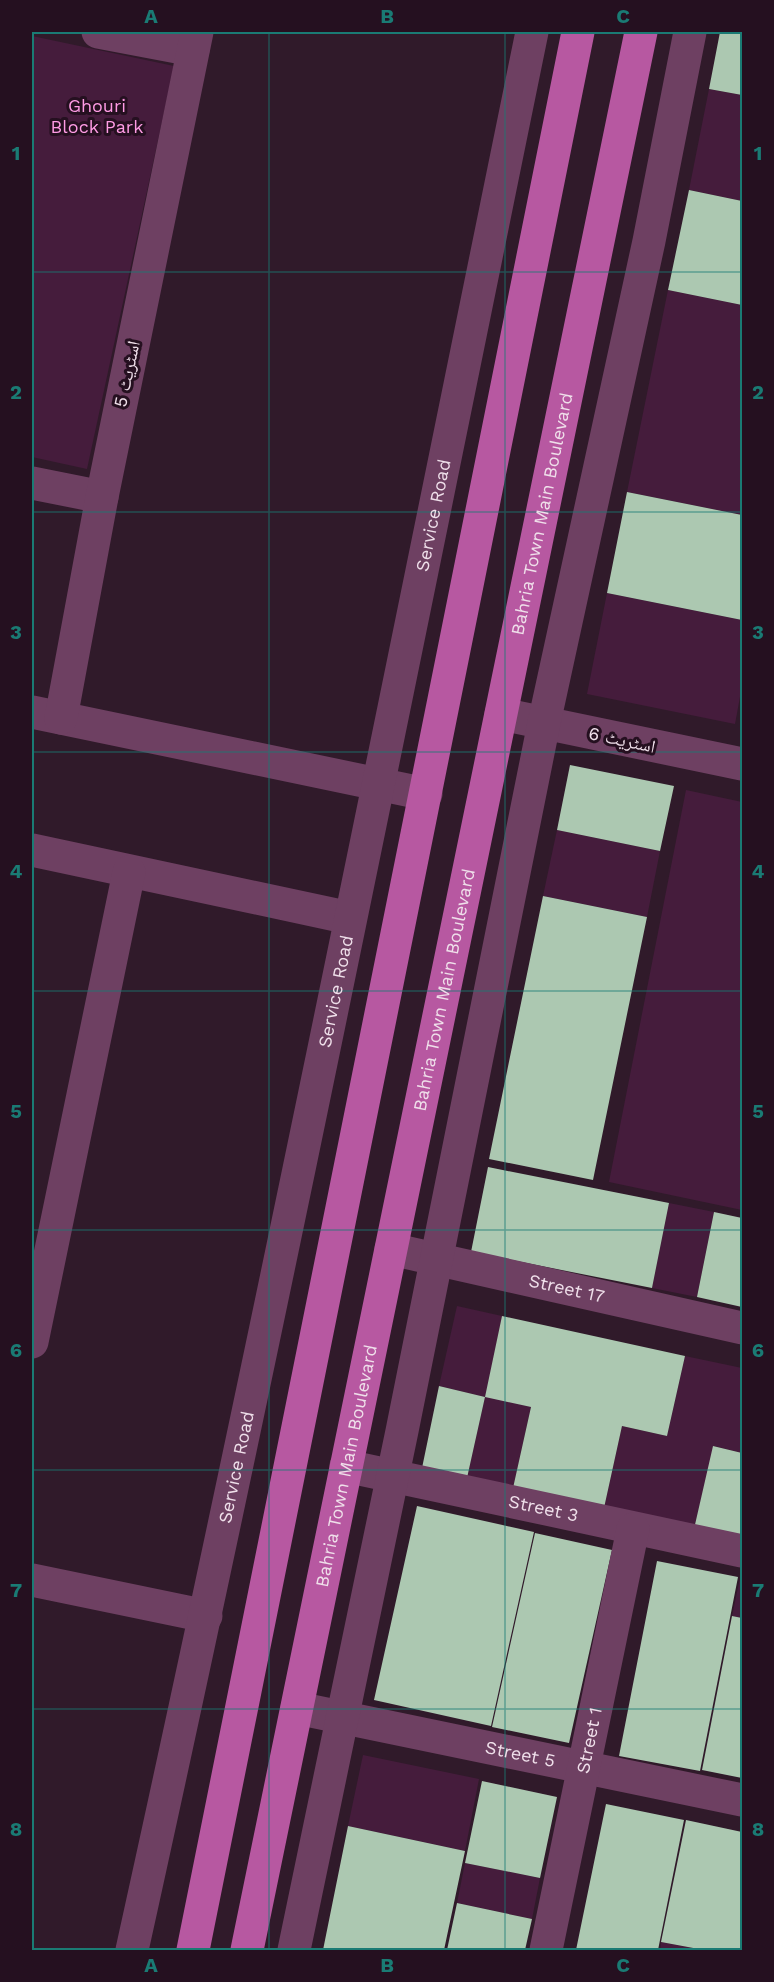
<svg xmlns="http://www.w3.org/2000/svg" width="774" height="1982" font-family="'Work Sans','Noto Naskh Arabic',sans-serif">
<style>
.green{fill:#451c3c}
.building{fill:#acc8b1}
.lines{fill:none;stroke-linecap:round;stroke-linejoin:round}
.minor{stroke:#6e4062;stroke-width:33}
.major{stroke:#b758a1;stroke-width:33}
.grid{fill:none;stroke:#1a7b74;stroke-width:1.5;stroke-opacity:0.55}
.labels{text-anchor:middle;stroke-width:6;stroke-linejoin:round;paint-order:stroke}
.park-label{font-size:18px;fill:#ff9ce5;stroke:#251020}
.street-label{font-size:18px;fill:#efdfea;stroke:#251020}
.neatline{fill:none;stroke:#1a7b74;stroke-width:2}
.grid-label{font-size:20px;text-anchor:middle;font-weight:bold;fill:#1a7b74}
</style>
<rect width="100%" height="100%" fill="#301a2a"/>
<path class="green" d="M32,36L174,66L87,469L32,457Z
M709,89L742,95V201L689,190Z
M668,290L742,305V515L627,492Z
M607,593L742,620V686L735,724L587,694Z
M686,790L742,802V1210L609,1182Z
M557,830L660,851L647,917L543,896Z
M669,1203L714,1212L697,1297L652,1288Z
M457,1306L502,1316L486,1396L531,1407L513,1488L467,1478L485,1397L439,1386Z
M685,1356L742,1368V1453L714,1446L694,1529L604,1508L622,1426L667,1436Z
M740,1578H742V1618L732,1616Z
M363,1755L479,1779L465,1851L348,1826Z
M465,1863L540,1878L532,1919L457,1903Z
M661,1942L704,1950H660Z"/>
<path class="building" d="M720,32H742V95L709,89Z
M689,190L742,201V305L668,290Z
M627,492L742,515V620L607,593Z
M570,765L674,786L660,851L557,830Z
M543,896L647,917L593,1180L489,1159Z
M488,1167L669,1203L652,1288L471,1252Z
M714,1212L742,1218V1307L697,1297Z
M502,1316L685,1356L667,1436L622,1426L604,1508L513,1488L531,1407L485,1397L467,1478L422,1468L439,1386L485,1397Z
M713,1446L742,1453V1539L694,1529Z
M417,1506L534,1532L491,1726L374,1700Z
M535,1533L612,1550L569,1743L492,1727Z
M657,1561L738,1577L700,1771L619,1756Z
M732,1616L742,1618V1778L702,1770Z
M482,1781L557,1797L540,1878L465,1863Z
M606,1804L684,1820L658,1950H576Z
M686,1820L742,1832V1950H704L661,1942Z
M348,1826L465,1851L444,1950H323Z
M457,1903L532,1919L525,1950H447Z"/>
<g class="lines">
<g class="minor">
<path d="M98,32L193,50"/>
<path d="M32,483L102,497"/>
<path d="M32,712L426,794"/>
<path d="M501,714L742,764"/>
<path d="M61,718L102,497L197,32"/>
<path d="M32,850L350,918"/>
<path id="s1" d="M391,1249L742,1328"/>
<path d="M32,1342L129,872"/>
<path id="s2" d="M346,1466L742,1551"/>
<path d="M32,1580L206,1616"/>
<path id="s3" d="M297,1708L742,1800"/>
<path id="s4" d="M132,1950C273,1312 401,672 532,32"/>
<path d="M294,1950L402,1431L544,723L649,241L690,32"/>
<path id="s5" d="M546,1950L633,1529"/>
</g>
<g class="major">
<path d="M193,1950L578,32"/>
<path id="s6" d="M247,1950L641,32"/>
</g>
</g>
<path class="grid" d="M269,32V1950M505,32V1950M32,272H742M32,512H742M32,752H742M32,991H742M32,1230H742M32,1470H742M32,1709H742"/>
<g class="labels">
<g class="park-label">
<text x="97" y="112">Ghouri<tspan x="97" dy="21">Block Park</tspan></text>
</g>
<g class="street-label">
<text transform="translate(127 374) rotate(-78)" y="6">اسٹریٹ 5</text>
<text dy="6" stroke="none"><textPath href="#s6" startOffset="1466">Bahria Town Main Boulevard</textPath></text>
<text dy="6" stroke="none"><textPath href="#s4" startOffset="1466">Service Road</textPath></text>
<text transform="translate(622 740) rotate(12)" y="6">اسٹریٹ 6</text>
<text dy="6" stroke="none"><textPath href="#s6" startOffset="980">Bahria Town Main Boulevard</textPath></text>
<text dy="6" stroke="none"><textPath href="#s4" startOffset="980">Service Road</textPath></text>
<text dy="6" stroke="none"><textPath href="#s1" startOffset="180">Street 17</textPath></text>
<text dy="6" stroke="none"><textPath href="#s6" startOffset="494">Bahria Town Main Boulevard</textPath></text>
<text dy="6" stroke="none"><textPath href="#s4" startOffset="494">Service Road</textPath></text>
<text dy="6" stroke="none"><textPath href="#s2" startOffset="202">Street 3</textPath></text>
<text dy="6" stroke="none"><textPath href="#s5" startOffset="214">Street 1</textPath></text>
<text dy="6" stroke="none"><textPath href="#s3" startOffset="228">Street 5</textPath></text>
</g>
</g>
<rect width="774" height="1982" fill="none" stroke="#251020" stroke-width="66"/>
<rect x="33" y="33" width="708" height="1916" class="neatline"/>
<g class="grid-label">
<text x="151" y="23">A</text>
<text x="387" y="23">B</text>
<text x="623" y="23">C</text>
<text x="16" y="160">1</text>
<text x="758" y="160">1</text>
<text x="16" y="399">2</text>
<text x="758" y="399">2</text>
<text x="16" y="639">3</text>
<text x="758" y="639">3</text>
<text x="16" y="878">4</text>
<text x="758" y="878">4</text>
<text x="16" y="1118">5</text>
<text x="758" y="1118">5</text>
<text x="16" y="1357">6</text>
<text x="758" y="1357">6</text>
<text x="16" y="1597">7</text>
<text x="758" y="1597">7</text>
<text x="16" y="1836">8</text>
<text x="758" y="1836">8</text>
<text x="151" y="1972">A</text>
<text x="387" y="1972">B</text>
<text x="623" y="1972">C</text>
</g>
</svg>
